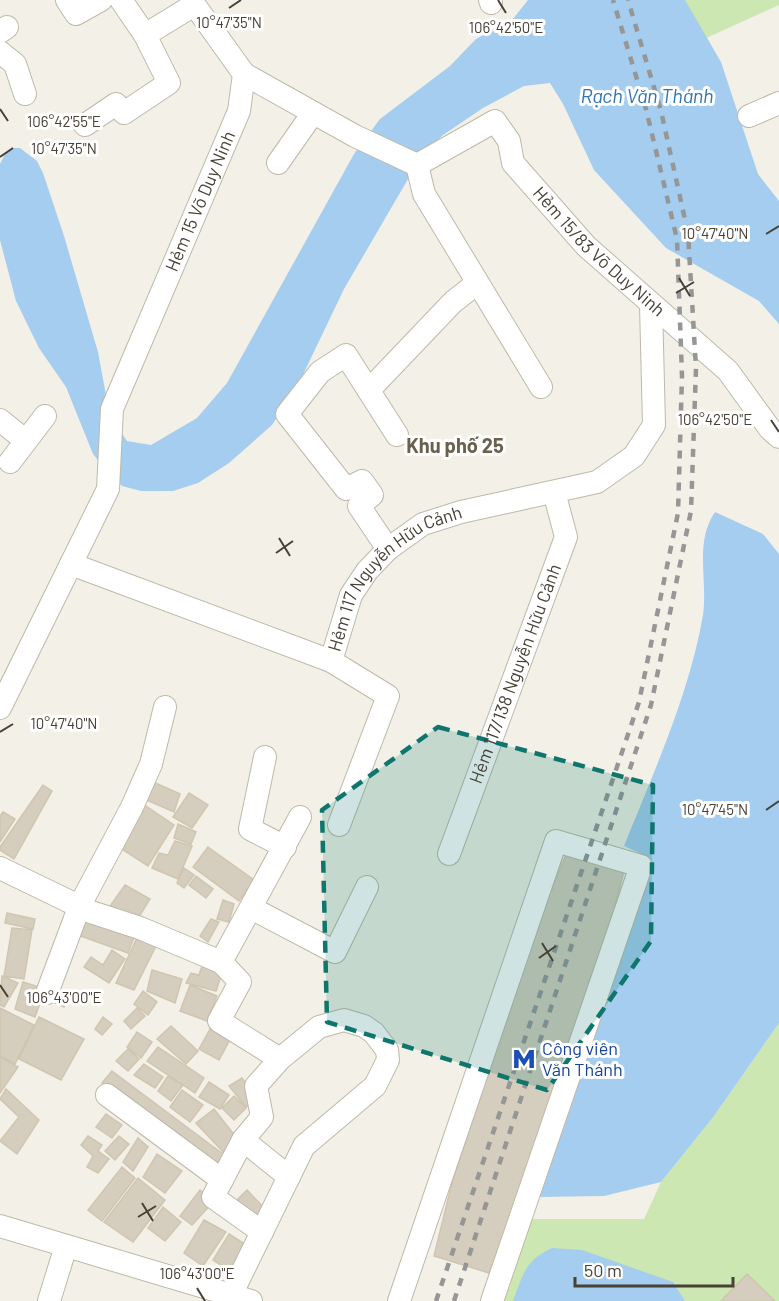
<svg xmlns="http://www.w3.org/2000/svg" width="779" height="1301" font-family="Barlow,sans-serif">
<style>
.green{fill:#cce7b1}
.water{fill:#a4cdef}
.building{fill:#d5cdbd;stroke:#d0c5b0;stroke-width:1.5}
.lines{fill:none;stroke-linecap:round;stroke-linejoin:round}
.minor-casing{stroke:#bfb9aa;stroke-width:24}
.minor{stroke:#fff;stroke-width:22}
.rail{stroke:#969696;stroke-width:4.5;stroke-dasharray:8 8;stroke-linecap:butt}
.marked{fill:#0f766e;fill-opacity:0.2;stroke:#0f766e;stroke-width:4.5;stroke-dasharray:12 8;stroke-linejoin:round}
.ticks{fill:none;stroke:#474136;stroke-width:2}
.labels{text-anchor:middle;stroke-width:6;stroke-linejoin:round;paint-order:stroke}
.street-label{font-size:18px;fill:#474136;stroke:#fff}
.transit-label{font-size:18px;fill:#164399;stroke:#fff;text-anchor:start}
.water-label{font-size:20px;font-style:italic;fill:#3074b2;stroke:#fff}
.neighbourhood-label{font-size:20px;font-weight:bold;fill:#69604e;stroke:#fff}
.ticks-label{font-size:15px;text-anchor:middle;fill:#474136;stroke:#fff;stroke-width:6;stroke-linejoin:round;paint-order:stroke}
</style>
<rect width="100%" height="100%" fill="#f3f0e7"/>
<path class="green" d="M664,0H779V5L680,50Z
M779,1023V1301H499L529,1219H644L661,1182L714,1116Z"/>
<path class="water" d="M528,0H685L721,62L758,174L779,201V324L759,301L666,248L594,170L563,104L550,83L524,86L483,108L443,135L422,155L344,289L298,385L272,425L229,463L198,483L173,491H141L122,486L105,469L93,454L66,387L39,348L16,301L0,240V164L6,152L13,148H20L37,161L43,173L64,236L98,352L110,417L127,441L151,445L197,418L227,383L354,154L380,119L450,66L476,39L513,19Z
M715,512L763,534L779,554V1023L714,1116L661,1182L604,1196L536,1197L570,1110L650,858L624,846C653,774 690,692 703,615C708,580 694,543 715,512Z
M552,1248L582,1250L673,1282L685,1301H513C523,1275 525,1260 552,1248Z"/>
<path class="building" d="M153,782L180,794L174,812L144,799Z
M43,785L52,791L14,859L0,850V847Z
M189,793L208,805L192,828L173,817Z
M143,804L174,825L148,866L114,844Z
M3,812L15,819L0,842V816Z
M178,824L196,832L191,844L174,838Z
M175,841L192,846L178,879L152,868L159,853L168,855Z
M571,843L626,863L607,937L518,1203L489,1273L434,1256L452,1183L541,914Z
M208,847L254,880L239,901L193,867Z
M184,868L194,875L184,888L177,883Z
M196,876L213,889L206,898L189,885Z
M125,885L150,899L134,925L108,909Z
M223,900L234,904L229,922L217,919Z
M7,913L35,919L33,929L5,923Z
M88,913L136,932L128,953L78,935Z
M211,919L219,922L208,942L200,936Z
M12,928L32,930L24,979L4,976Z
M141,929L160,938L134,990L116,983Z
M112,950L125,959L109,983L84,967L91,957L103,965Z
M202,966L222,973L216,991L186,983L191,973L199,975Z
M152,970L182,979L175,1003L147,991Z
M2,976L18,983L4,1007L0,1005Z
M23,982L45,989L35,1017L15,1009Z
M190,985L217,996L207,1021L180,1011Z
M62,990L71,994L64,1007L55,1003Z
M143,991L157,1002L148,1015L134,1004Z
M0,1008L34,1025L15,1064L0,1056Z
M137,1008L145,1016L131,1029L124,1021Z
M39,1017L84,1039L61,1080L19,1059Z
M103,1017L112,1024L102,1035L95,1029Z
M214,1022L234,1032L219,1060L199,1049Z
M171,1026L198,1051L186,1064L157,1039Z
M137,1032L152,1042L141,1058L127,1047Z
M158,1047L204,1078L195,1093L147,1061Z
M128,1049L139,1059L128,1071L116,1061Z
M0,1057L18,1067L0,1093Z
M144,1064L163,1077L155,1088L134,1075Z
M112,1071L224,1155L214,1168L102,1083Z
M168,1076L183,1085L171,1101L158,1091Z
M242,1078L258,1100L246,1107L229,1086Z
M209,1082L229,1095L220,1109L199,1097Z
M6,1089L39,1120L17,1154L0,1141L19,1117L0,1099Z
M182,1090L203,1105L190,1122L170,1107Z
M234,1096L246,1108L234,1120L222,1108Z
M214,1109L239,1141L224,1153L196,1123Z
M106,1114L122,1125L112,1138L96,1127Z
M88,1136L102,1145L98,1151L109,1159L98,1173L87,1167L93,1156L81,1145Z
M119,1136L129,1144L115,1160L105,1151Z
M138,1138L148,1147L133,1171L123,1162Z
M157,1154L182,1171L165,1193L143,1177Z
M122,1167L135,1178L102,1221L88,1210Z
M138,1178L165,1200L133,1242L104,1222Z
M200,1190L214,1201L192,1225L180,1216Z
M247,1190L265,1209L255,1220L236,1201Z
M163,1207L181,1222L165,1241L148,1228Z
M204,1220L226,1232L203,1266L184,1253Z
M229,1234L248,1246L233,1273L213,1260Z
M747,1274L775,1301H721Z"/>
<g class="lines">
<g class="minor-casing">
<g id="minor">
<path d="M67,0L76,14L101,0"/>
<path d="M490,0L491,3"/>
<path d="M0,32L7,27"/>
<path d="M145,35L194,5"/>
<path d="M0,52L15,64L25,94"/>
<path d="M244,74L355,136L417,165"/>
<path d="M749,116L779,103"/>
<path d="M85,125L116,104L124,113L169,83L145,35L121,0"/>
<path d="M278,163L313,113"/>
<path id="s1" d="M417,165L495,121L509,141L513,163L586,246L728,371L770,429L779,437"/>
<path d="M417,165L424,194L541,387"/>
<path d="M370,389L453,302L476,284"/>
<path d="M0,420L26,441"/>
<path d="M10,462L45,416"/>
<path d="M388,549L359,506L372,495L362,481L346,489L287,414L320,372L346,355L397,435"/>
<path d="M71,564L331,661L388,696L339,825"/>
<path id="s2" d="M331,661L351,595L367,571L388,549L423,524L461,512L597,482L634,456L654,425L651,305"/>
<path id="s3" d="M0,708L108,489L112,409L239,111L244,74L191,0"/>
<path d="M265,757L250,829L285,847"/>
<path id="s4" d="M449,854L566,537L554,492"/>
<path d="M0,868L91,912L140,928L221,962L240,982L219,1021L280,1059L256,1086L262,1117L243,1140L289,1177"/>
<path d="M251,908L335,952L367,887"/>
<path d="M221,962L300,817"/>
<path d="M47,993L80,905L132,807L151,764L165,707"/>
<path d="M107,1095L222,1180"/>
<path d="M243,1140L213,1197L262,1232"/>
<path d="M0,1226L251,1301"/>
<path d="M231,1295L304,1146L375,1086L388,1060L387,1050L374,1033L364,1026L344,1020L319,1027L280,1059"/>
<path d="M49,1301L66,1246"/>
<path d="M399,1301L556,841L641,866L492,1301"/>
</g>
</g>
<use href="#minor" class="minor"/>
<path class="rail" d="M436,1301L639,702L678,513L682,376L677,239L646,109L613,0
M454,1301L651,705L691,511L696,368L688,233L661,111L628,0"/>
</g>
<path class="marked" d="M438,727L653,785L651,941L547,1090L327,1022L322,810Z"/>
<path class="ticks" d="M498,0L506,13M229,8L241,0M0,109L8,121M0,157L13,148M766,234L779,226M679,278L690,296M676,293L694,282M771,420L779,432M279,538L290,556M276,553L293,541M0,732L13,724M766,810L779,801M542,943L553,961M539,958L556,946M0,985L8,997M142,1203L153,1221M138,1217L156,1206M197,1288L205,1301"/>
<defs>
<g id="metro-bare" transform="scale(1.8)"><path d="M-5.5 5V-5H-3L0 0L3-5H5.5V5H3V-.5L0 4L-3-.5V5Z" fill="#1a4fb4" stroke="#fff" stroke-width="2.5" paint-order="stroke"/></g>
</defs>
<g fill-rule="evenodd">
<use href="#metro-bare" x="524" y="1059"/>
</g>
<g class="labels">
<g class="street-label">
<text dy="6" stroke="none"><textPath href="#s3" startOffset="550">Hẻm 15 Võ Duy Ninh</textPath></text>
<text dy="6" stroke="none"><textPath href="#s1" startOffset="260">Hẻm 15/83 Võ Duy Ninh</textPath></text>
<text dy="6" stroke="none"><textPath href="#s2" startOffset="111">Hẻm 117 Nguyễn Hữu Cảnh</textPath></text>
<text dy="6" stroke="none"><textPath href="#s4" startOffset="192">Hẻm 117/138 Nguyễn Hữu Cảnh</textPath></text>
</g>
<g class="transit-label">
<text x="542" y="1055">Công viên<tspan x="542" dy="21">Văn Thánh</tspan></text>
</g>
<g class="water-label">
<text x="647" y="103">Rạch Văn Thánh</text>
</g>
<g class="neighbourhood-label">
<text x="455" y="453">Khu phố 25</text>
</g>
</g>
<g class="ticks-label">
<text x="229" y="28">10°47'35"N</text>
<text x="506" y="33">106°42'50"E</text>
<text x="64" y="127">106°42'55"E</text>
<text x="64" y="154">10°47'35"N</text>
<text x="715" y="239">10°47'40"N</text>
<text x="715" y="425">106°42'50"E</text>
<text x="64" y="729">10°47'40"N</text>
<text x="715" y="815">10°47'45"N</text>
<text x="64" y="1003">106°43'00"E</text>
<text x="197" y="1279">106°43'00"E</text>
</g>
<path d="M575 1277v9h158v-9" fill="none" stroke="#474136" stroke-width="3"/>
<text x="584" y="1277" font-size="18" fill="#474136" stroke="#ffffff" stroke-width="4.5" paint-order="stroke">50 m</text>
</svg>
